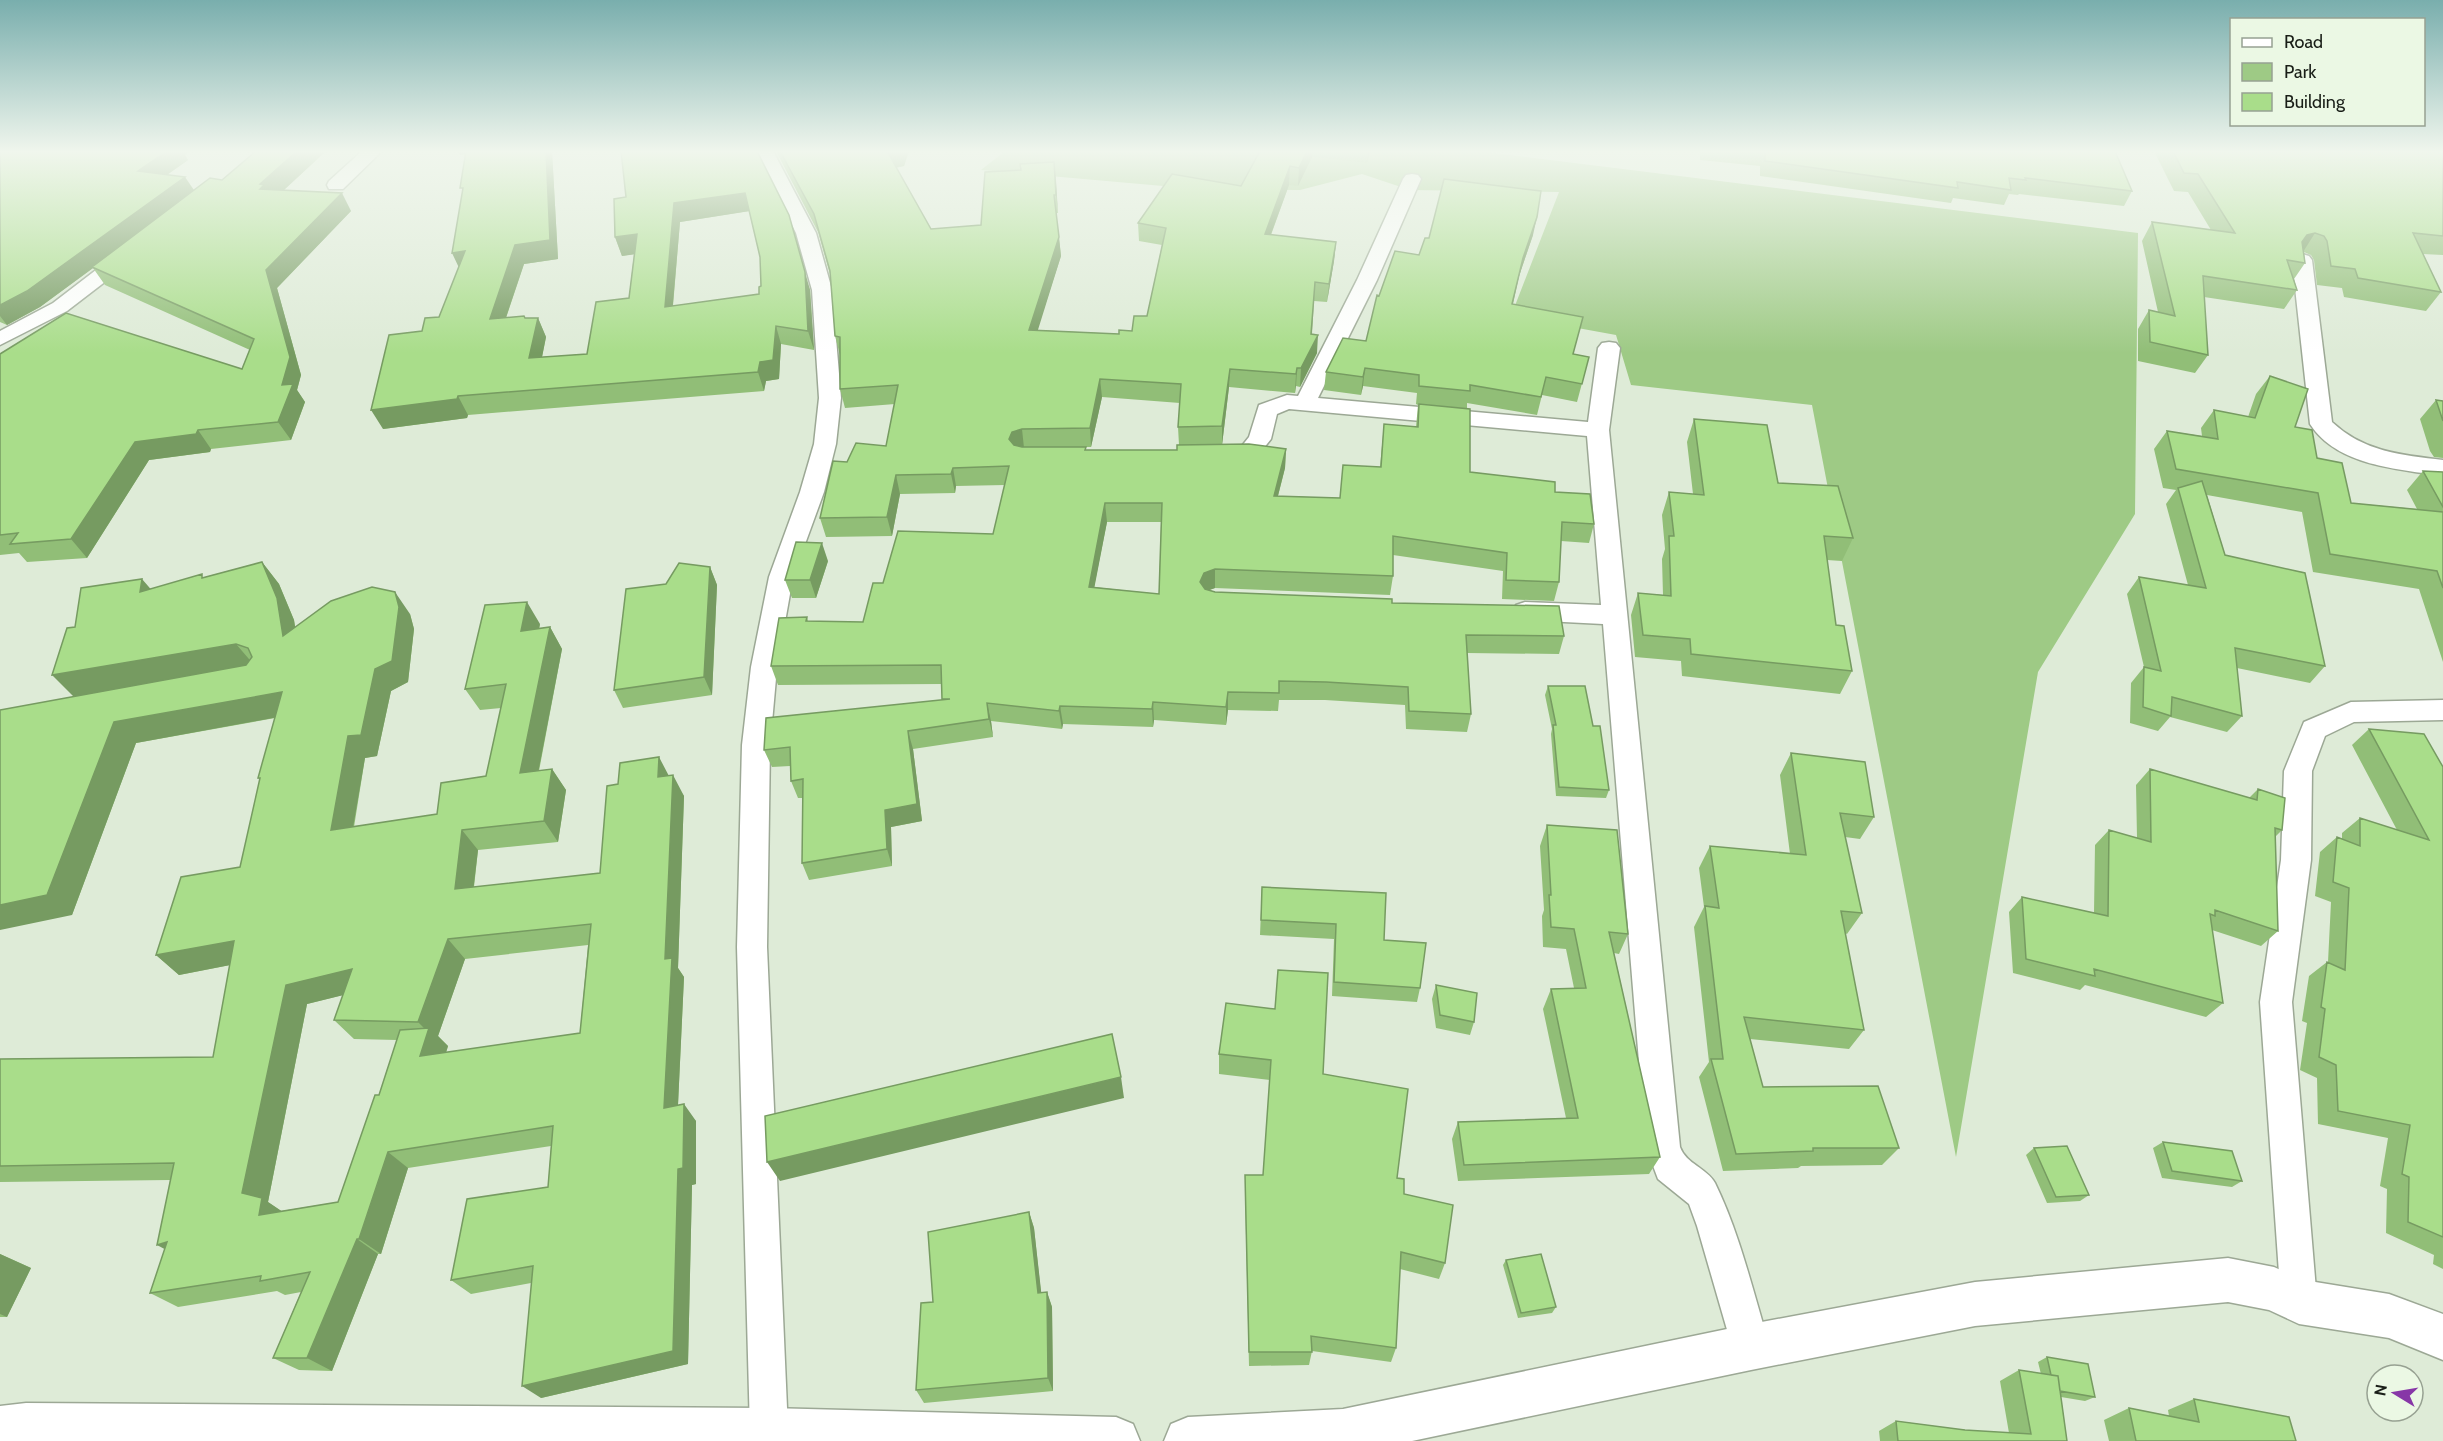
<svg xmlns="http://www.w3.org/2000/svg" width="2443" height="1441" font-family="Cabin,sans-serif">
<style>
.green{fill:#9eca85}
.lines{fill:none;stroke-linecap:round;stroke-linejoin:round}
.minor-casing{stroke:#9ca895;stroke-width:3}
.tertiary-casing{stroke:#9ca895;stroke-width:3}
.minor{fill:#fff;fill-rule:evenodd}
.tertiary{fill:#fff;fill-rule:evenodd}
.wall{fill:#91be77;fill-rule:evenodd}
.shaded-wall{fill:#769b61}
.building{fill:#a9dd8a;stroke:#769b61;stroke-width:1.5;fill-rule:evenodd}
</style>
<rect width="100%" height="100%" fill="#deebd7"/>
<path class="green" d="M1005,151H1478L2138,233L2135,514L2038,672L1956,1157L1812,405L1631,385L1616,335L1511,316L1559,192L1410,190L1362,174L1300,190L1197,189L981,170Z"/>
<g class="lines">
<g class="minor-casing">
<path id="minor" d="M362,151H382L343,189H329L327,185L329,181Z
M755,151H773L816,233L832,290L841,398L836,444L824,492L793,577L777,667L770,745L767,947L788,1431L784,1441H754L750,1431L737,947L742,745L751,667L769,577L800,492L814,444L819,398L812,290L796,233Z
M1412,174L1418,175L1421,179L1377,280L1318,398L1588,422L1598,348L1602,343L1609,342L1616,343L1620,348L1609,430L1680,1147C1686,1164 1707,1168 1715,1183C1740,1234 1753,1292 1770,1347L1764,1360L1751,1366L1738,1360L1732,1347L1697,1226L1689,1204L1658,1179L1646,1147L1603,624L1525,620L1516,617L1512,611L1516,605L1525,602L1601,605L1587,436L1289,409L1277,414L1271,439L1255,459L1247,461L1213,459L1210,454L1213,449L1241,447L1249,437L1259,405L1287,395L1298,396L1357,280L1403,179L1406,175Z
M129,248L136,250L139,254L136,258L67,311L0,345V331L53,303L122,250Z
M2302,254L2309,256L2312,260L2332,422C2364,452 2402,455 2443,460V476C2398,469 2337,466 2310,424L2292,260L2295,256Z
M2443,700V720L2354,722L2325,736L2312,771L2311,860L2292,1002L2317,1302L2312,1315L2299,1320L2286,1315L2281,1302L2260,1002L2281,860L2284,771L2304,722L2351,702Z"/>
</g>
<g class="tertiary-casing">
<path id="tertiary" d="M2228,1258L2274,1267L2303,1280L2389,1294L2443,1314V1360L2389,1338L2299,1324L2269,1310L2228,1302L1975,1326L1751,1370L1412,1441H1164L1171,1424L1188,1417L1343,1409L1751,1324L1975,1282Z
M26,1403L769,1408L1116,1417L1133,1424L1140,1441H0V1406Z"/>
</g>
<use href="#minor" class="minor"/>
<use href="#tertiary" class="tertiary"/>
</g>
<path class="wall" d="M0,151L187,153L185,155L188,160L167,175L194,190L222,180L256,151H326L284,190L351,211L277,288L301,375L297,390L305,402L291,440L211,449L210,452L149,460L87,558L27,562L19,553L0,555V354L242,369L250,350L105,285L93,268L40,307L7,325L0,322Z
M458,151H552L558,259L524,264L506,318L524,316L525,318H538L546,337L542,357L587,354L629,298L634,254L622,256L615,237L626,197L757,151L810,290L814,350L781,344L779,379L766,381L764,391L468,415L467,418L383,429L422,331L439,317L459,267L462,194L465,154L460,155ZM749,211L760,257L761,286L759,294L673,306L680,222Z
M776,151H909L904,166L896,168L931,229L981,225L1021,170L1054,162L1058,213H1056L1061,256L1037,330L1119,334L1132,331L1147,316L1162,245L1139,241L1138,223L1241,186L1260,151H1370L1367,163L1312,157L1298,186L1289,185L1271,235L1336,242L1334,261L1327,302L1314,301L1312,334L1317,353L1300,387L1296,386L1295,393L1229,387L1222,445L1286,449L1285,468L1278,496L1340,498L1380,467L1384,424L1416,427L1418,405L1416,404L1417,393L1363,386L1361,395L1324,390L1326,372L1366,341L1379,296L1419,255L1429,238L1533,235L1519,276L1513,304L1574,354L1589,357L1577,402L1542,395L1537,415L1467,403V408L1470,472L1555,492L1594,524L1589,543L1561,541L1559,582L1554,601L1502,599L1503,571L1393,555V576L1390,595L1215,588L1209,590L1215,592L1392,603L1564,636L1559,654L1467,653L1471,714L1467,732L1406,729L1405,705L1325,700H1279L1278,711L1228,710L1226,725L1154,720L1153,727L1063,724L1062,729L991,721L993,737L913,749L922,821L891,827L892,866L809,880L802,863V798H798L791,781L790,766L772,767L764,750L943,700L942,684L778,685L771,666L807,617L808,621L863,622L883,583L993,534L1005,485L956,486L955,493L900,494L892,536L826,537L820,518L847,462L886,446L895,404L845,408L840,389V355L835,336L830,274L818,232ZM1102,397L1180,403L1178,427L1179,445L1177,450H1086V447H1091ZM1107,522H1161L1159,594L1094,587Z
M1700,151H2115L2132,191L2124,206L2019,194L2018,195L2009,194L2004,205L1953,198L1951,203L1760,176V166L1700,160Z
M2154,151H2443V255L2423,254L2441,292L2426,311L2344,297L2342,288L2317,285L2314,260L2311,255L2304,252L2305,263L2294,279L2297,290L2284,309L2204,297L2208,355L2195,373L2138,361V329L2149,310L2158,312L2142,241L2152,222L2211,230L2188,192L2174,191Z
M2270,376L2295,427L2351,503L2417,509L2407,490L2423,471L2443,472V662L2419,589L2313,572L2302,512L2207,495L2225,555L2325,666L2310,683L2237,668L2242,716L2227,732L2170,717L2158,731L2130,723L2131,683L2144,667L2127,594L2139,577L2188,585L2166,504L2176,490L2163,488L2154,449L2167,431L2202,436L2201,428L2214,410L2248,417L2256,394Z
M2436,400L2443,401V458L2434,457L2430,451L2420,419Z
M1694,419L1778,483L1853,538L1842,561L1827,560L1836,625L1852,671L1840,694L1682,676L1681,661L1635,657L1631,615L1638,593L1663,595L1662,559L1665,549L1662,515L1669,492L1693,494L1687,442Z
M828,561L816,598H792L785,580Z
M262,562L279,584L294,620L295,627L410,614L414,629L408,682L391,691L377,756L365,758L354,827L437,814L486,776L501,708L480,710L465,689L540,624L539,629L550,627L562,649L539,771L552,769L566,790L558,842L478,850L474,887L600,873L669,776L684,796L678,968L684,977L678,1105L696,1121V1184L692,1185L688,1364L541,1398L531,1283L471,1294L451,1280L548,1187L551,1146L408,1168L381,1254H378L332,1371L299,1370L273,1358L301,1292L285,1295L277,1291L178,1307L150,1293L165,1249L170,1180L0,1182V1059L213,1057L230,965L179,975L156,955L240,867L260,780L258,778L275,718L136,743L72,915L74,697L150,589L205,577ZM588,945L580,1033L446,1053L448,1046L438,1036L465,959ZM343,995L334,1020L354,1039L397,1040L379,1095L338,1202L281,1211L268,1202L307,1004Z
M710,567L717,585L712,695L623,708L614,690Z
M1548,686L1593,726L1609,790L1606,798L1556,796L1551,734L1552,729L1545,695Z
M2369,729L2443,767V1269L2433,1264L2434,1255L2386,1233L2387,1189L2380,1186L2388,1138L2318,1124L2317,1078L2300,1070L2307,1023L2302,1021L2309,976L2327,962H2328L2331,902L2315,896L2320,852L2337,837L2342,839V833L2360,818L2397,830L2352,745Z
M1791,753L1874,817L1860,839L1845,837L1862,913L1847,934L1845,933L1864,1030L1849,1049L1750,1039L1763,1087L1899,1148L1882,1165L1801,1166L1798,1168L1723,1171L1699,1077L1709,1062L1694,927L1704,907L1699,868L1710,846L1790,854L1780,775Z
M2150,769L2249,798L2258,789L2282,830L2275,837L2278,931L2261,946L2212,930L2223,1003L2206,1017L2085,985L2080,990L2013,973L2009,912L2022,897L2094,913L2095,845L2109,830L2137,838L2136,785Z
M1547,825L1628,934L1619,954L1614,953L1660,1157L1649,1174L1458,1181L1452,1139L1458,1122L1566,1118L1543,1009L1551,989L1574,988L1566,949L1543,947L1542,916L1544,910L1540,846Z
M1262,887L1384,940L1420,988L1417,1002L1332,996L1334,939L1260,935Z
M1436,985L1474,1022L1470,1035L1436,1028L1432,999Z
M1226,1003L1323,1074L1397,1178L1404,1194L1445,1263L1439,1279L1400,1269L1396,1348L1391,1362L1312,1351L1309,1365L1249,1366L1245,1192V1175H1263L1270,1080L1219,1074V1054Z
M2163,1142L2242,1181L2232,1187L2162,1178L2153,1148Z
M2034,1148L2089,1195L2080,1201L2047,1203L2026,1155Z
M1029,1212L1034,1228L1041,1293L1047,1292L1052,1307L1053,1391L924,1403L916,1390L933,1302Z
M0,1254L31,1268L7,1317H0Z
M1506,1260L1556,1307L1552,1313L1518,1318L1503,1265Z
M2047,1357L2095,1397L2085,1401L2061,1397L2067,1441H1880L1879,1431L1896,1421L1965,1430L2009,1433L2000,1381L2019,1370L2041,1374L2038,1362Z
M2194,1399L2296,1441H2109L2104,1420L2129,1408L2169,1416L2168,1410Z"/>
<path class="shaded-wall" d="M167,151H186L187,153L185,155L188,160L148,188L138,171Z
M297,151H326L273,200L260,189V184Z
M458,151H476L477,153L460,155Z
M546,151H552L558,259L524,264L499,338L490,319Z
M887,151H909L904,166L890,168Z
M1307,151H1312V157L1298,186L1299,168Z
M1368,151H1370L1367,163Z
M1054,162L1056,180L1058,213L1056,195Z
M1290,166L1289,185L1264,253L1265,234Z
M185,177L196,193L92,267L93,268L40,307L7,325L0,316V305Z
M342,193L351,211L277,288L301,375L297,390L305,402L291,440L278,422L266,270Z
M745,193L750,211L680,222L671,326L665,307L674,203Z
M1537,217L1533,235L1519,276L1508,322L1523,258Z
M2315,233L2303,252L2294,254L2307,235Z
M637,234L644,253L622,256L615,237Z
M1059,237L1061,256L1032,349L1029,330Z
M1336,242L1334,261L1327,302L1329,284Z
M465,251L461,272L452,253Z
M805,272L810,290L814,350L808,331Z
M538,318L546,337L538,377L529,358Z
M776,326L781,344L779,379L766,381L764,391L758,372L760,362Z
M1318,335L1317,353L1300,387L1301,368Z
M1297,368L1296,386L1295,393L1296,374Z
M1365,368L1363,386L1361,395L1363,377Z
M1230,369L1229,387L1222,445V426Z
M1100,379L1102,397L1091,447L1090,428Z
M458,396L468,415L467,418L383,429L371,410Z
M1022,429L1024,448L1012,458L1009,439L1012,432Z
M198,430L211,449L210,452L149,460L87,558L71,539L135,442Z
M1286,449L1285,468L1273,515L1274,496Z
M953,468L956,486L955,493L951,474Z
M896,475L900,494L892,536L887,517Z
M1105,503L1107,522L1091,605L1089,587Z
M822,543L828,561L816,598L810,580Z
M262,562L279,584L294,620L300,657L283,636Z
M710,567L717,585L712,695L704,677Z
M1215,569V588L1204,592L1200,582L1204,573Z
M142,579L161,601L140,592Z
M395,592L410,614L414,629L408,682L391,691L377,756L365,758L349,851L331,830L348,736L375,669Z
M527,602L540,624L534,653L521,631Z
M550,627L562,649L534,794L520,773Z
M236,644L255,666L74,697L52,675Z
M282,692L300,713L136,743L72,915L0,930V905L114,722Z
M1228,692V710L1226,725V707Z
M1153,702L1154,720L1153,727L1152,709Z
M987,703L991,721L993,737L989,719Z
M1060,706L1063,724L1062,729L1059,711Z
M908,731L913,749L922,821L891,827L892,866L887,849L885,810Z
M659,757L670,778L658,777Z
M552,769L566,790L558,842L544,821Z
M673,775L684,796L678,968L684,977L677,1126L664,1108L665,959Z
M462,830L478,850L471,909L455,889Z
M448,939L465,959L438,1036L448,1046L439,1074L420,1056L428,1032L418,1022Z
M234,941L256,960L179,975L156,955Z
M352,969L372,988L307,1004L268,1202L286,1214L259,1215L242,1193L286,985Z
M1121,1077L1124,1098L780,1181L767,1162Z
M684,1104L696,1121V1184L692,1185L688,1364L541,1398L522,1386L678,1169Z
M388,1152L408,1168L381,1254L359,1239Z
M1029,1212L1034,1228L1043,1308L1038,1293Z
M357,1239L378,1254L332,1371L307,1358Z
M167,1242L183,1259L157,1245Z
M0,1254L31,1268L7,1317L0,1314Z
M1047,1292L1052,1307L1053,1391L1048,1378Z"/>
<path class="building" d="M0,151H167L138,171L185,177L27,291L0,305Z
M256,151H297L260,184L264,185L260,189L342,193L266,270L290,357L282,385L293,384L278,422L198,430L196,434L135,442L71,539L10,544L18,533L0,535V354L66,313L242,369L254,339L92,267L210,178L222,180Z
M466,151H546L550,240L515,245L490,319L524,316L525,318H538L529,358L587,354L596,302L629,298L637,234L615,237L614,199L626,197L621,151H757L789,215L805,272L808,331L776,326L773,360L760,362L758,372L458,396L457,399L371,410L389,335L422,331L425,318L439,317L465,251L452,253L463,188H460ZM745,193L760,257L761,286L759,287V294L665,307L674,203Z
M780,151H887L931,229L981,225L985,172L1021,170L1020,164L1054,162L1056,195H1054L1059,237L1029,330L1119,334V330L1132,331L1134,316H1147L1166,228L1138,223L1172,174L1241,186L1260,151H1307L1299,168L1290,166L1265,234L1336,242L1329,284L1315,282L1311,334L1318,335L1301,368H1297L1296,374L1230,369L1222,426L1178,427L1181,384L1100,379L1090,428L1022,429L1012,432L1009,439L1014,445L1022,447H1086L1085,450H1177V445L1249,444L1286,449L1274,496L1340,498L1343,465L1381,467L1384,424L1418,427L1419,404L1470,409V472L1555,482V492L1590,494L1594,524L1562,522L1559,582L1506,580L1507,553L1393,536V576L1215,569L1204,573L1200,582L1205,589L1215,592L1392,599V603L1559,606L1564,636L1466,635L1471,714L1409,711L1408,687L1326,682L1279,681V693L1228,692L1226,707L1153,702L1152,709L1060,706L1059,711L987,703L989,719L908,731L917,804L885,810L887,849L802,863L803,779L791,781L790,747L764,750L766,718L950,699H942L941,665L771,666L779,618L807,617L806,621L863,622L873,583H883L898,531L993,534L1009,466L953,468L951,474L896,475L887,517L820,518L833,461L847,462L856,443L886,446L898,385L840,389V337L835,336L830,271L814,214ZM1105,503H1162L1159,594L1089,587Z
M1765,151H2115L2132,191L2025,178L2026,180L2009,178L2011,190L1957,182L1958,188L1765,161Z
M2173,151H2443V236L2413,233L2441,292L2358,278L2355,269L2331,266L2327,241L2324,236L2315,233L2307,235L2302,242L2305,263L2287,260L2297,290L2203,276L2208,355L2150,342L2149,310L2175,316L2152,222L2235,233L2198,174L2184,173Z
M1444,179L1541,191L1537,217L1523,258L1512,304L1583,317L1573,354L1589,357L1582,384L1546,377L1541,397L1470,385V391L1419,386V375L1365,368L1363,377L1326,372L1343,338L1366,341L1377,295L1379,296L1395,251L1419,255L1425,238H1429Z
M2270,376L2308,389L2295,427L2312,430L2317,458L2342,463L2351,503L2443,512V588L2437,571L2330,554L2318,493L2176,469L2167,431L2218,439L2214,410L2255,418Z
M2436,400L2443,401V421Z
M1694,419L1767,425L1778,483L1838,486L1853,538L1824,536L1836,625L1844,626L1852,671L1691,654L1690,639L1643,635L1638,593L1671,596L1669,536H1674L1669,492L1704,495Z
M2423,471L2443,472V507Z
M2202,481L2225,555L2305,573L2325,666L2235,648L2242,716L2172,697L2171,716L2143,707L2144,667L2161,671L2139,577L2206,588L2178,488Z
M796,542L822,543L810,580H785Z
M262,562L277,598L283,636L331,601L372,587L395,592L399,607L392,661L375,669L361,735L348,736L331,830L437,814L441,783L486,776L506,684L465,689L485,605L527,602L521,631L550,627L520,773L552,769L544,821L462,830L455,889L600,873L607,786L618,784L620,763L659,757L658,777L673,775L665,959L672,958L664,1108L684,1104L683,1168L678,1169L673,1351L522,1386L533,1266L451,1280L467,1199L548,1187L553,1126L388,1152L359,1239H357L307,1358H273L310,1272L260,1281L261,1276L150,1293L167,1242L157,1245L174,1163L0,1166V1059L213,1057L234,941L156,955L181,877L240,867L260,778H258L282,692L114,722L47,895L0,905V710L246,665L252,657L248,648L236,644L52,675L67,628L75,627L81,588L142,579L140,592L202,574V578ZM591,924L580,1033L420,1056L429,1028L400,1030L379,1095H375L338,1202L259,1215L262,1198L242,1193L286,985L352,969L334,1020L418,1022L448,939Z
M679,563L710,567L704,677L614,690L626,589L666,584Z
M1548,686H1585L1593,726H1600L1609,790L1559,787L1553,725H1556Z
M2369,729L2424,734L2443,767V1237L2408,1222L2409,1177L2402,1174L2410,1125L2338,1111L2336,1065L2319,1057L2325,1009L2321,1007L2327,962L2345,970L2349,888L2333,882L2337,837L2360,846V818L2429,840Z
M1791,753L1865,762L1874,817L1840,813L1862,913L1841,911L1864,1030L1744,1017L1763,1087L1878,1086L1899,1148H1813V1151L1736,1154L1711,1059H1723L1705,906L1719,908L1710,846L1806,855Z
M2150,769L2257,800L2258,789L2285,798L2282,830L2275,828L2278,931L2215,910V916L2210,914L2223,1003L2094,969L2095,976L2026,959L2022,897L2108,916L2109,830L2151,842Z
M1547,825L1617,830L1628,934L1609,932L1660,1157L1464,1165L1458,1122L1578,1118L1551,989L1586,988L1574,929L1551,927L1549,895H1551Z
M1262,887L1386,893L1384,940L1426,943L1420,988L1334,982L1336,924L1261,920Z
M1278,970L1328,973L1323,1074L1408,1089L1397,1178L1404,1179V1194L1453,1205L1445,1263L1401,1252L1396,1348L1311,1336L1312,1352H1249L1245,1175H1263L1271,1060L1219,1054L1226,1003L1275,1009Z
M1436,985L1477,993L1474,1022L1440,1015Z
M1112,1034L1121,1077L767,1162L765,1116Z
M2163,1142L2232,1151L2242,1181L2172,1171Z
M2067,1146L2089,1195L2056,1197L2034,1148Z
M1029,1212L1038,1293L1047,1292L1048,1378L916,1390L921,1303L933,1302L928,1232Z
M1541,1254L1556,1307L1521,1313L1506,1260Z
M2047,1357L2088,1364L2095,1397L2060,1391L2058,1376L2051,1375Z
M2019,1370L2058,1376L2067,1441H1898L1896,1421L1965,1430L2031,1434Z
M2194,1399L2289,1417L2296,1441H2136L2129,1408L2199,1422Z"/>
<linearGradient id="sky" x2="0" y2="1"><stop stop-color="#79aead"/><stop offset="0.43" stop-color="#f0f6ed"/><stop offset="1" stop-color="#f0f6ed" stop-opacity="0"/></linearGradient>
<rect width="2443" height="353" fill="url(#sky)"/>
<rect x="2230" y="18" width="195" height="108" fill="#ebf8e4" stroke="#97a192" stroke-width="1.5"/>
<rect x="2242" y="38" width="30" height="9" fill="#ffffff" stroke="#97a192" stroke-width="1.5"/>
<text x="2284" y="48" font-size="18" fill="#191e17">Road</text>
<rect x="2242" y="63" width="30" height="18" fill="#9eca85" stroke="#97a192" stroke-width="1.5"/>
<text x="2284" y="78" font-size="18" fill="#191e17">Park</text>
<rect x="2242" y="93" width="30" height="18" fill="#a9dd8a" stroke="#97a192" stroke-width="1.5"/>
<text x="2284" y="108" font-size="18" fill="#191e17">Building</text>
<g transform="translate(2395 1393) rotate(281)"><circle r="28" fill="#ebf8e4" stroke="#97a192" stroke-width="1.5"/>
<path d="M0-4.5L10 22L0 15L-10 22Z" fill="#8737a7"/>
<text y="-9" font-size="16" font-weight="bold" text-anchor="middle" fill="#191e17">N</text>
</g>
</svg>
